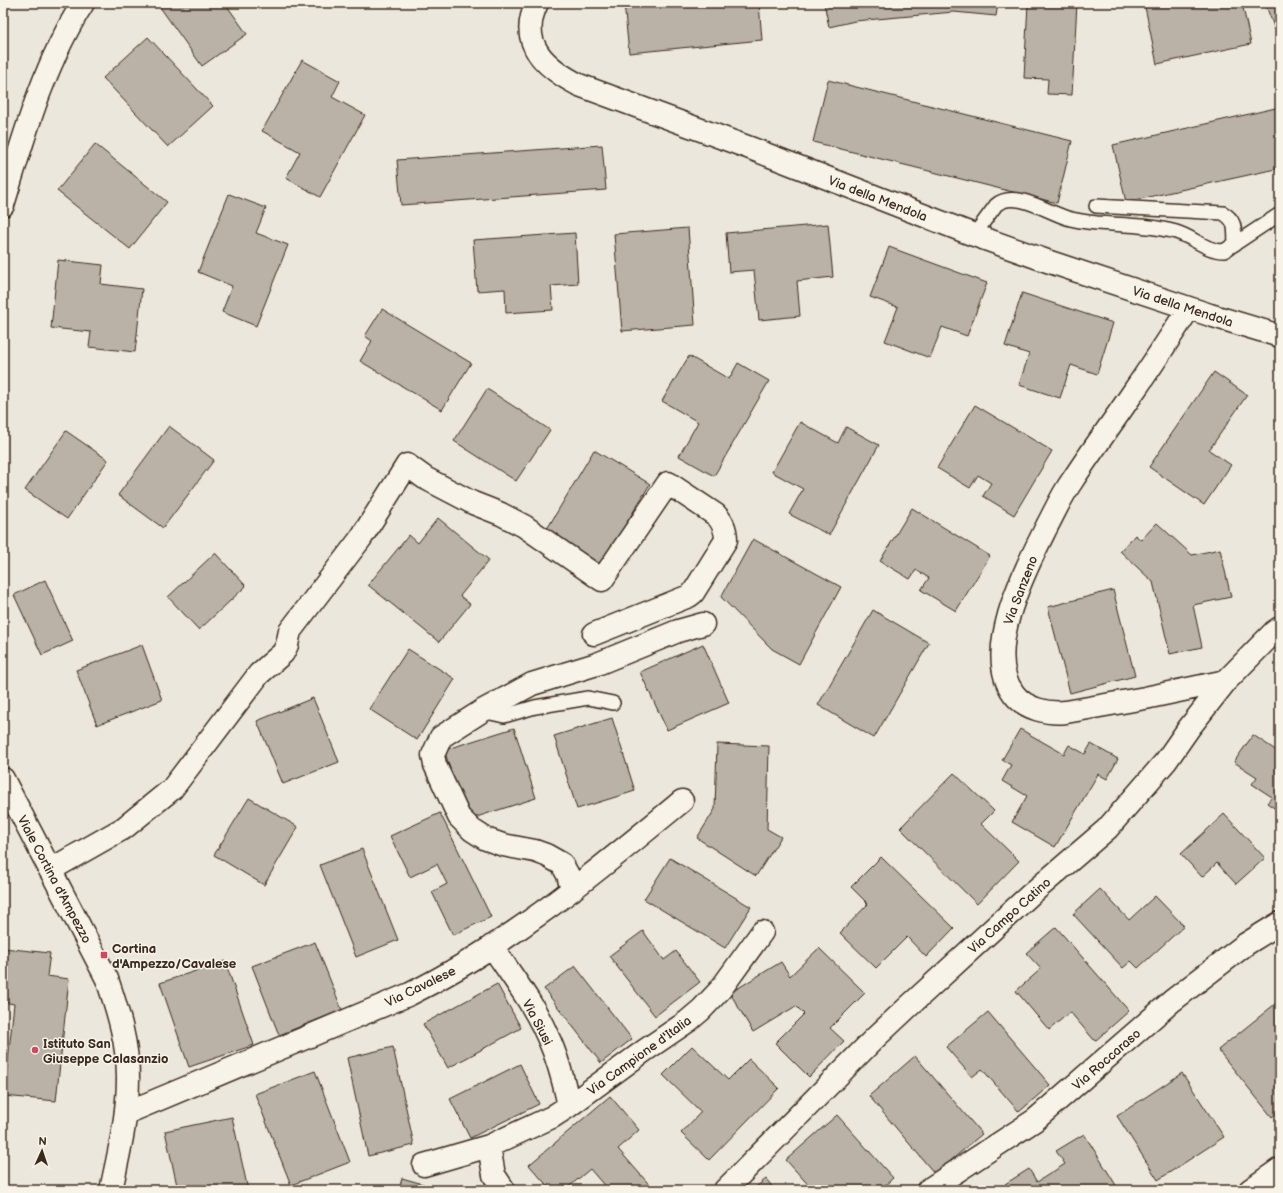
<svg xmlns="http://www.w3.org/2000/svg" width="1283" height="1193" font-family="'Balsamiq Sans',sans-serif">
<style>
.building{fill:#bab2a7;stroke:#3b2a1e}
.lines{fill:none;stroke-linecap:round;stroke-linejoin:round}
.lane-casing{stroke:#3b2a1e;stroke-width:16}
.street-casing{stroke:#3b2a1e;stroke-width:25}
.secondary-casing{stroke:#3b2a1e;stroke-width:25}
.lane{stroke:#f7f3e8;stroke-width:13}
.street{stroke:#f7f3e8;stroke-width:22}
.secondary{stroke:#f7f3e8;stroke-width:22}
.poi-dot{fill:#d1495b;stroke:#f7f3e8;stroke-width:1.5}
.labels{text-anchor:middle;stroke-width:3;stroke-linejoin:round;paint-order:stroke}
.street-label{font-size:13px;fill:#3b2a1e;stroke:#f7f3e8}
.poi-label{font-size:13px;font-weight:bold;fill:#3b2a1e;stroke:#f7f3e8;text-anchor:start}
</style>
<rect width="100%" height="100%" fill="#ece7dc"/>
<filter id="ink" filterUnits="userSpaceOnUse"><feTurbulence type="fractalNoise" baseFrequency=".025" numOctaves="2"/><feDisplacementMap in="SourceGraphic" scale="8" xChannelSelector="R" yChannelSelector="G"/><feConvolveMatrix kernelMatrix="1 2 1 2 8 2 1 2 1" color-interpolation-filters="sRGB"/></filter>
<g filter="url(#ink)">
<path class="building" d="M157,3H225L247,34L202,66Z
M624,3H759L762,40L629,53Z
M824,3H998L996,16L954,12L855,21L829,27Z
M1028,3H1077L1072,95L1047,94L1048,79L1024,78Z
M1164,3H1242L1251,44L1157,64L1145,7Z
M1265,3H1280V43Z
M148,37L213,106L168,147L103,78Z
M302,60L340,81L332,97L365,115L320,197L286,178L300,152L262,131Z
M828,80L1072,141L1057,203L813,142Z
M1280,107V168L1126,202L1113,145Z
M95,144L167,202L130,249L57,191Z
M602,145L606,190L401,205L397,160Z
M229,194L266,208L256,233L288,245L256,326L222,312L232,286L198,272Z
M828,224L833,277L797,281L800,316L759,320L754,270L729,272L726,233Z
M688,228L695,325L622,331L614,234Z
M575,233L578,284L551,286L553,310L506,313L505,289L477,291L473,240Z
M889,247L987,283L967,336L942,327L930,358L885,341L898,307L870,297Z
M58,260L103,265L101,284L142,289L135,352L89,347L91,332L51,328Z
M1022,293L1113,323L1097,374L1071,365L1060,398L1019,385L1029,354L1005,346Z
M382,309L471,363L442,410L360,361L372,341L365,336Z
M689,356L729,379L738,363L769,381L714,476L679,456L698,422L662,401Z
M1214,372L1247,395L1209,450L1231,465L1204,505L1149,467Z
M487,389L550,430L516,481L454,441Z
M975,405L1052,451L1014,515L983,496L991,483L978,475L970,488L937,468Z
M800,422L838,443L846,427L879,445L829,535L789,514L803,489L772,472Z
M169,426L214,460L163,528L118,495Z
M66,431L108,460L67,519L25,490Z
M594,450L650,484L600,567L544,534Z
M912,508L990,556L956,611L921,590L929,578L916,570L910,579L880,561Z
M438,518L489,560L460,596L470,604L439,642L368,585L409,535L418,543Z
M1157,523L1192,555L1220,549L1231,597L1193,605L1202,647L1170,654L1153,582L1120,551L1135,535L1141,540Z
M753,539L841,587L799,664L772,649L721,597Z
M215,553L246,586L199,630L168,597Z
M45,580L73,641L42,655L14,595Z
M1113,590L1135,676L1070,693L1048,607Z
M873,610L929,643L874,738L818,705Z
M703,644L729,703L667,730L640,672Z
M142,645L162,700L97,725L76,670Z
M408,649L455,679L417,740L369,709Z
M313,698L339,762L283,784L257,721Z
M612,718L635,791L577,809L554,736Z
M514,728L536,798L467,820L444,750Z
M1020,729L1064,754L1069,745L1085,754L1091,744L1118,759L1107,779L1098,774L1055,847L1012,822L1027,796L1002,781L1011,765L1002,760Z
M1253,735L1280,753V812L1267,803L1272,797L1252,784L1257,777L1234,762Z
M717,744L769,746L767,829L781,837L756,876L697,838L715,809Z
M954,773L994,811L981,824L1019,861L977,904L900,828Z
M249,798L298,827L264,885L214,855Z
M440,813L491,917L453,935L432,892L447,884L437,864L410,877L390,836Z
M1224,814L1265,858L1236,884L1217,863L1202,877L1181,854Z
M362,849L398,940L356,957L320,865Z
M881,857L954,928L926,957L907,937L876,968L840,933L868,904L851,887Z
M670,858L751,907L725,948L644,899Z
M1100,889L1129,920L1155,896L1184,926L1138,968L1131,961L1123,968L1073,914Z
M1056,927L1129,1011L1095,1041L1070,1012L1049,1030L1016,991L1041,969L1026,953Z
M643,931L664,960L676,951L700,982L655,1016L609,956Z
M315,942L342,1010L279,1035L252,966Z
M3,948L50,953L47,976L69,979L56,1101L4,1096L14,1004L3,1002Z
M819,948L865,993L830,1028L844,1041L809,1077L775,1043L804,1014L796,1006L753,1032L730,993L781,962L790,976Z
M225,961L254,1045L189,1067L160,983Z
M575,966L632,1039L601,1063L544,989Z
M497,984L521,1028L448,1068L423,1024Z
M1280,1000V1110L1272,1117L1218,1050Z
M988,1012L1050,1085L1019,1112L982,1069L972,1077L946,1047Z
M692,1046L728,1080L749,1059L779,1088L709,1160L681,1133L701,1112L663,1075Z
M393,1047L414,1145L368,1156L347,1058Z
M915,1056L982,1134L935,1174L869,1096Z
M520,1064L539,1104L470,1138L450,1099Z
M315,1071L350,1162L291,1185L255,1094Z
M1182,1073L1224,1137L1158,1180L1117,1116Z
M610,1096L639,1130L618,1149L654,1190H608L590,1169L565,1190H551L529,1165Z
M837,1115L893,1178L880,1190H813L786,1160Z
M232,1117L248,1190H178L165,1131Z
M1084,1134L1119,1190H1009L1005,1184L1029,1169L1037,1182L1065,1164L1056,1151Z
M402,1178L444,1190H399Z
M766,1179L775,1190H752Z"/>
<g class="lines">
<g class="lane-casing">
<path id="lane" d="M1096,206L1223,213C1237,221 1234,230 1235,244
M974,235L996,205C1014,189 1047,212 1067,218C1077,221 1087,222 1097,223C1123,225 1151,225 1176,232C1193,237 1206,251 1224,251L1280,214
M482,711L504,716L535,707L588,698L613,703"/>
</g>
<g class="street-casing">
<path id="street" d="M537,3C517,44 546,68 579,85L750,148L974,235L1050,262L1210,315L1280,336
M1189,308C1171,336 1153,364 1134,391C1114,421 1092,450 1072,481C1062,495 1055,511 1047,526C1027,566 981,652 1014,694C1025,709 1048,714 1066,712L1145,698L1226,681
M50,870L124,828L172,789L259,674L283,653L287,645L290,631L361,538L407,465L425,478L473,503L501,514L524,526L602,580L668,483L716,515C723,522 726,529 726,540L693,593L689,596L594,634
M572,890L568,875L562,864L546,855L535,851L503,845L486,839L472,830L459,817L435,765L433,755L441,737L482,711L532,684L597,664L678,631L703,624
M492,946C511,975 533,1003 547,1035C558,1058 564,1082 569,1106
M126,1113L410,994C510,944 596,872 682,801
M489,1146L494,1175L504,1190
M424,1165L489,1146L552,1117L569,1106L644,1051L688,1021L701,1010L720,990L762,932
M725,1190L874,1039L907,1008L1030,895L1107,829L1166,761L1189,728L1226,681L1274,632L1280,628
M928,1190L1035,1120L1172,1001L1246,944L1280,923
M1250,1190L1280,1169"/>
</g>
<g class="secondary-casing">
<path id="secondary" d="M3,205C24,136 44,64 83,3
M3,779L107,979C118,1011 128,1044 128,1078C128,1115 119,1153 111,1190"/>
</g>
<use href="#lane" class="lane"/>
<use href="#street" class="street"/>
<use href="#secondary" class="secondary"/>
</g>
</g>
<g class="poi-dot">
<rect x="100" y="951" width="8" height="8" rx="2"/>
<circle cx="35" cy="1050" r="4"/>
</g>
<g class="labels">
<g class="street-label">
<text transform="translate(878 198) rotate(21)" y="5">Via della Mendola</text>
<text transform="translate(1183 306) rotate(18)" y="5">Via della Mendola</text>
<text transform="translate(1020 590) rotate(-69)" y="5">Via Sanzeno</text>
<text transform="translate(55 879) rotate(62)" y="5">Viale Cortina d'Ampezzo</text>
<text transform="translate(1009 915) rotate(-42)" y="5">Via Campo Catino</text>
<text transform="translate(420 986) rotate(-26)" y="5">Via Cavalese</text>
<text transform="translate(538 1022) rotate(62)" y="5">Via Siusi</text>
<text transform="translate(639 1055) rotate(-36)" y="5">Via Campione d'Italia</text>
<text transform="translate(1106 1059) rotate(-41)" y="5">Via Roccaraso</text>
</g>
<g class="poi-label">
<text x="112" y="953">Cortina<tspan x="112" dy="15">d'Ampezzo/Cavalese</tspan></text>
<text x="43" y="1048">Istituto San<tspan x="43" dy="15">Giuseppe Calasanzio</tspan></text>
</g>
</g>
<rect width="1283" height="1193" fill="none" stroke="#f7f3e8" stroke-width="16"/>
<rect x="8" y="8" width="1267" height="1177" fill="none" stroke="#3b2a1e" stroke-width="1.5" filter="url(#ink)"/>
<g transform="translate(42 1151) rotate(3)" stroke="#f7f3e8" stroke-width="3" paint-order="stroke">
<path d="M0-3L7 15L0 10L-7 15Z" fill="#3b2a1e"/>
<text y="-6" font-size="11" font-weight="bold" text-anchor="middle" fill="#3b2a1e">N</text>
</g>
</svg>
